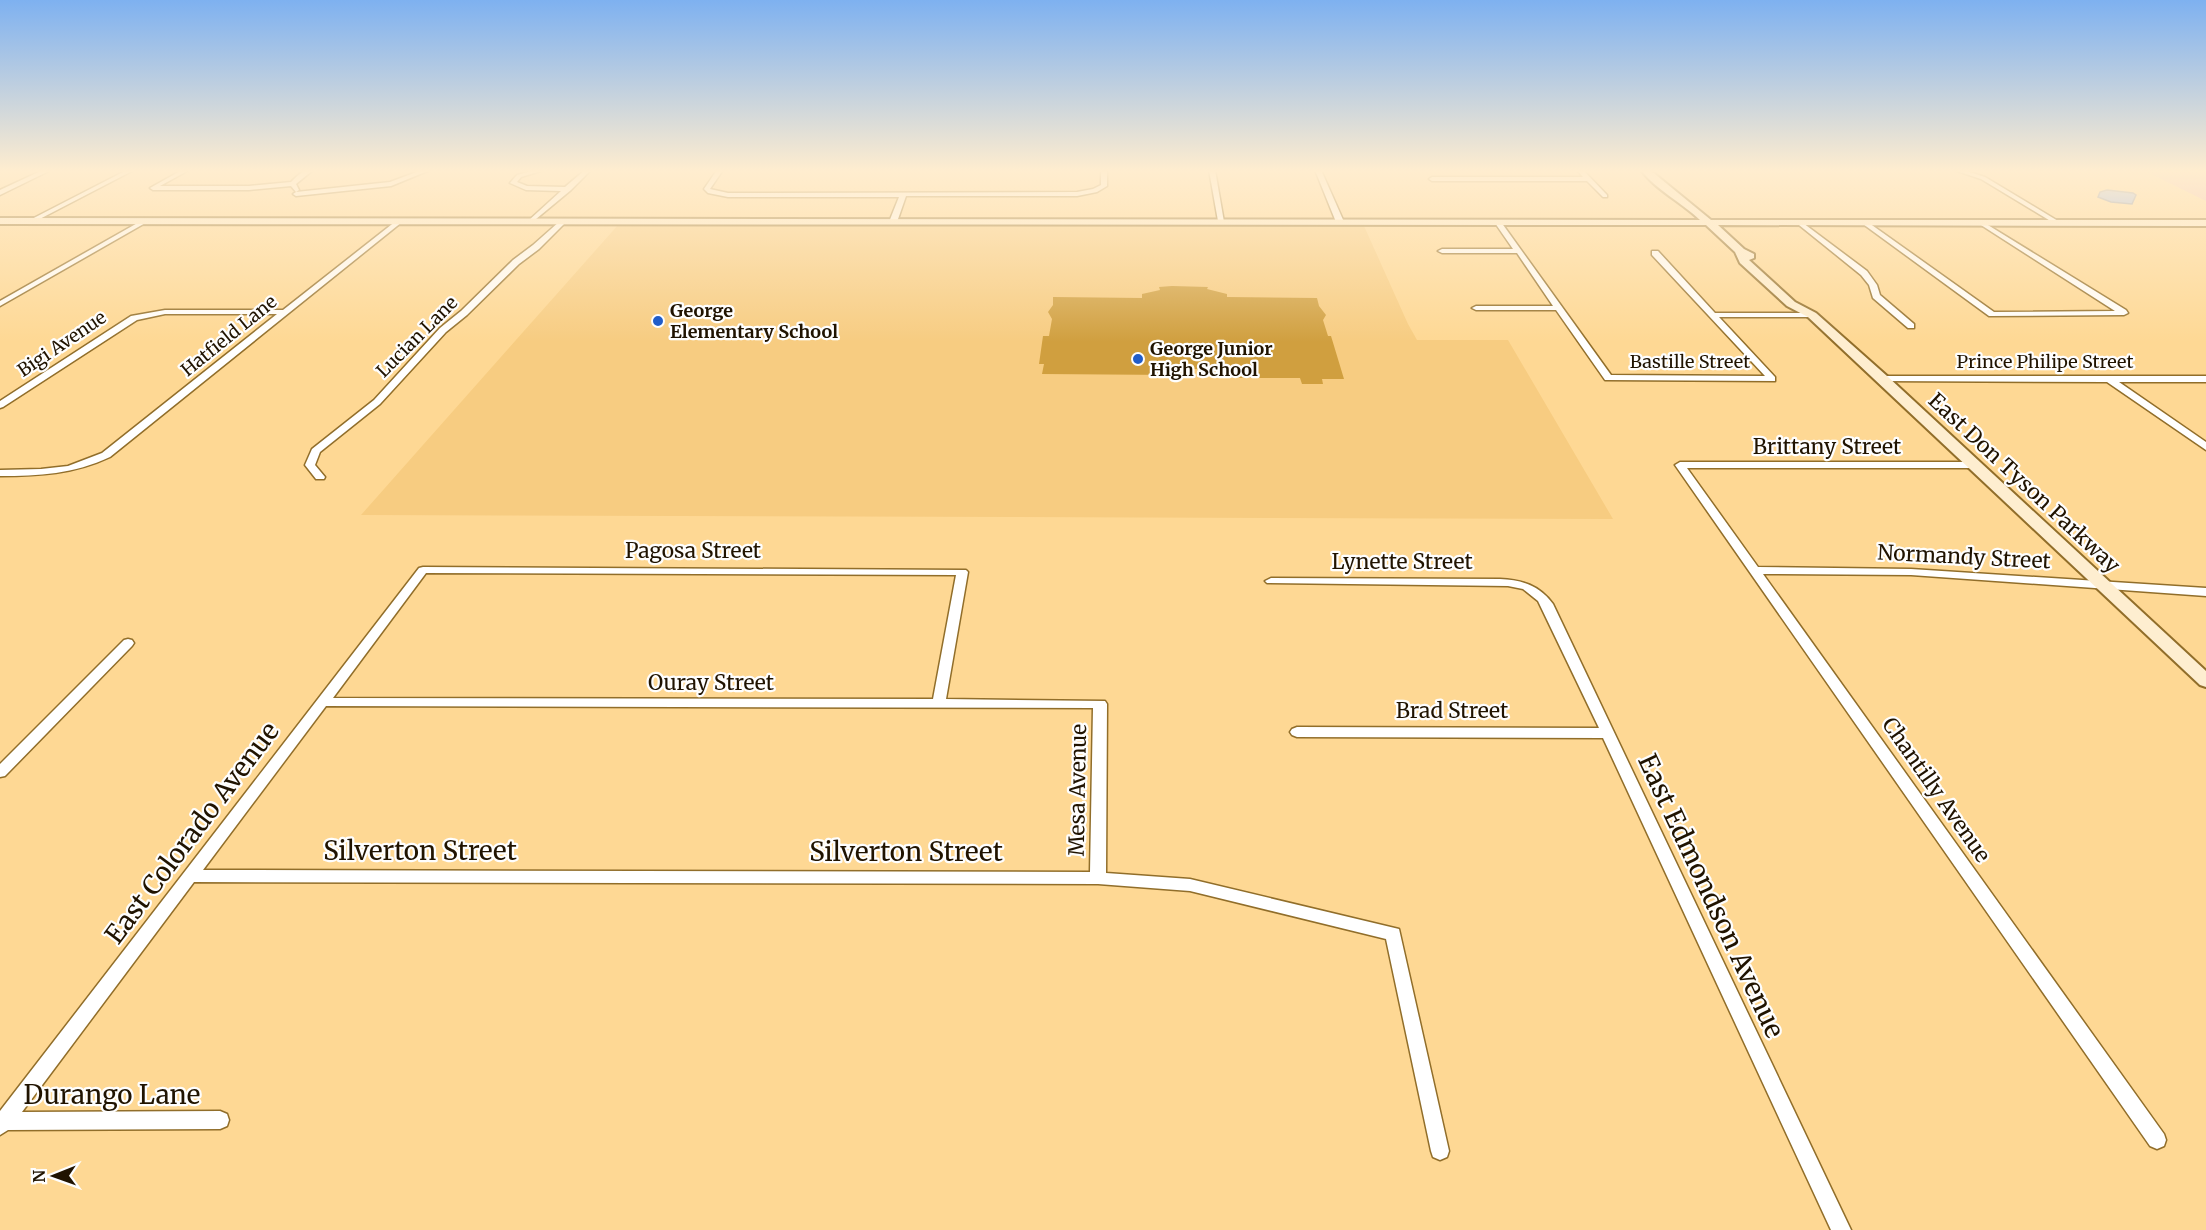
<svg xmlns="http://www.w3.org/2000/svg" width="2206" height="1230" font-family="Merriweather,serif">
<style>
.built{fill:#f7cc81}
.green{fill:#efb9b7}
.water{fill:#80adfd;stroke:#637fb1;stroke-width:1.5}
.building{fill:#d09f3f}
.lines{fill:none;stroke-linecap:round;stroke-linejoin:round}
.street-casing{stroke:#916e2a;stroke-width:3}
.secondary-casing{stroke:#916e2a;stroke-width:4}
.street{fill:#fff;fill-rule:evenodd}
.secondary{fill:#feeed0;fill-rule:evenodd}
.poi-dot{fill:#215dc9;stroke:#fefefe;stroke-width:2}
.labels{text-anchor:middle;stroke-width:4.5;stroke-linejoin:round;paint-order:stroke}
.far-poi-label{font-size:18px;font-weight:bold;fill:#201300;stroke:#fefefe;text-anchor:start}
.far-street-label{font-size:18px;fill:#201300;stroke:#fefefe}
.street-label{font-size:21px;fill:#201300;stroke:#fefefe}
.near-street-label{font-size:26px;fill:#201300;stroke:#fefefe}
</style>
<rect width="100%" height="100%" fill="#fed894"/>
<path class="built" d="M618,225L1364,226L1408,324L1417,340H1508L1613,519L361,515Z"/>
<path class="green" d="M2143,170H2206V201Z"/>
<path class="water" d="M2107,190L2133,193L2136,195L2132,204L2111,202L2098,197L2100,192Z"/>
<path class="building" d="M1172,286L1208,287L1207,289L1227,294V297L1317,298L1319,306L1326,315L1323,320L1328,336H1331L1344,379H1322L1323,384H1302L1300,378H1215L1214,373H1205V369H1181V373L1173,375L1042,374L1044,364H1039L1043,336H1049L1052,319L1048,312L1053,305V297L1142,298V294L1160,290L1159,287Z"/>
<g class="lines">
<g class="street-casing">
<path id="street" d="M43,170H51L0,195V190Z
M127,170H134L32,223L26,222Z
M182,170H189L160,186H249L291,182C298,175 303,169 313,170L296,184L299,190L296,192L291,186L249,190H153L150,188Z
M422,170H430L391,186L296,196L293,194L296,192L390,182Z
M535,170H544L521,177L517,182L527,186L565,187L585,170H591L571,190L530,224L526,222L528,221L561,191L526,190L510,183L517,175Z
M717,170H723L710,189L728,193L1077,192L1093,189L1101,185V170H1107V186L1097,192L1077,196H906L897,222L893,224L889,222L899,197H728L708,193L704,189Z
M1209,170H1215L1224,222L1218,221Z
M1315,170H1321L1344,222L1342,223L1336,222Z
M1577,170H1583L1607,195V197H1603L1587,181H1432L1429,179L1432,177H1583Z
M1954,170H1963L1985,177L2063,224L2057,225L1981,179Z
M141,221L147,222L0,306V301Z
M396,221L402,222L110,457C74,474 39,476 0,476V470L41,469L68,466L102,453L277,314H165L137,320L3,407L0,408V401L131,316L165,310H283Z
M560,221L566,222L539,249L519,264L467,315L446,332L380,404L320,452L315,465L325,477L324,479H316L305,465L312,449L374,400L440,328L461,311L513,260L533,245Z
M1497,222H1501L1611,375L1765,376L1652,255V251H1658L1715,313H1812L1816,315L1812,317H1719L1775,377V381L1605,380L1556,310H1476L1472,308L1476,306H1553L1517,253H1442L1438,251L1442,249H1513L1495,223Z
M1983,222L2126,310L2128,313L2124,315L1989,316L1863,224L1869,223L1994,312L2115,311L1981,225V223Z
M1799,223H1803L1867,271L1877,285L1880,295L1914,324V328H1908L1873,298L1869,285L1861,275L1799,225Z
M1883,376H2206V382H2119L2206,442V450L2107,382L1880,381V377Z
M1680,462H1974L1979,465L1974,468H1687L1758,567L1911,569L2206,588V596L1911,575L1763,574L2164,1134L2166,1140L2164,1146L2157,1149L2150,1146L1675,465Z
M423,567L966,570L968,572L946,699L1105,701L1107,704L1106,873L1190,879L1399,929L1449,1151L1447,1157L1440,1160L1433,1157L1431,1151L1386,939L1190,891L1098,884L194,882L22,1112L220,1111L227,1114L229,1120L227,1126L220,1129L8,1130L0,1135V1111L419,568ZM426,573L956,575L933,699L333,698ZM326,706L1093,708L1090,872L203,870Z
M1271,578L1500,579C1522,580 1539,585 1553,604L1851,1230H1831L1603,738L1297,737L1292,735L1290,732L1292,729L1297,727L1599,728L1538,601L1523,589L1508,586L1267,583L1265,581Z
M128,639L132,640L134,643L132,646L5,776L0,777V764L124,640Z"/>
</g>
<g class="secondary-casing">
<path id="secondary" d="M1641,170H1650L1711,220H2206V226L1718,225L1744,249L1754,254V258L1749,260L1795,302L1816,313L1887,376L2206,671V687L2200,685L1808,317L1787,306L1740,263L1735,252L1706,225L0,224V218L1700,220C1681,202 1656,190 1641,170Z"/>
</g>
<use href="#street" class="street"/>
<use href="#secondary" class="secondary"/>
</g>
<linearGradient id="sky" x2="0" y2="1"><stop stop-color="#7eb1f0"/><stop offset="0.5" stop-color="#ffedcf"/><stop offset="1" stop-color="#ffedcf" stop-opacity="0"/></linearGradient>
<rect width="2206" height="342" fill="url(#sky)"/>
<g class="poi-dot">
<circle cx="658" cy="321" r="6"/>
<circle cx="1138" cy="359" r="6"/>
</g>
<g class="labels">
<g class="far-poi-label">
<text x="670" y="317">George<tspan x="670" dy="21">Elementary School</tspan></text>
<text x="1150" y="355">George Junior<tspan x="1150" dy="21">High School</tspan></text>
</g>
<g class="far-street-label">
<text transform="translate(229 336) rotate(-39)" y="6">Hatfield Lane</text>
<text transform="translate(417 337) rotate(-45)" y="6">Lucian Lane</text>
<text transform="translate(62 344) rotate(-34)" y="6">Bigi Avenue</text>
<text x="1690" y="368">Bastille Street</text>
<text x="2045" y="368">Prince Philipe Street</text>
</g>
<g class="street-label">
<text x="1827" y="454">Brittany Street</text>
<text transform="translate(2024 483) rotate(43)" y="7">East Don Tyson Parkway</text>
<text x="693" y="558">Pagosa Street</text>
<text transform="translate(1964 557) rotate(3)" y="7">Normandy Street</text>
<text x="1402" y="569">Lynette Street</text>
<text x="711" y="690">Ouray Street</text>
<text x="1452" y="718">Brad Street</text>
<text transform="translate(1078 790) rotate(-89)" y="7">Mesa Avenue</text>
<text transform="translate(1936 790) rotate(55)" y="7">Chantilly Avenue</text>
</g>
<g class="near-street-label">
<text transform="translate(192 833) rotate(-53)" y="9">East Colorado Avenue</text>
<text x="420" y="860">Silverton Street</text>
<text x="906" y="861">Silverton Street</text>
<text transform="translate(1711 896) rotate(65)" y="9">East Edmondson Avenue</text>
<text x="112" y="1104">Durango Lane</text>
</g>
</g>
<g transform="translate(54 1176) rotate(269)" stroke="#fefefe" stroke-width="4.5" paint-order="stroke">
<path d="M0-4.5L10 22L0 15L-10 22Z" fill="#201300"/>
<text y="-9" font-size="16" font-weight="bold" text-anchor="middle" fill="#201300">N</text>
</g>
</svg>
